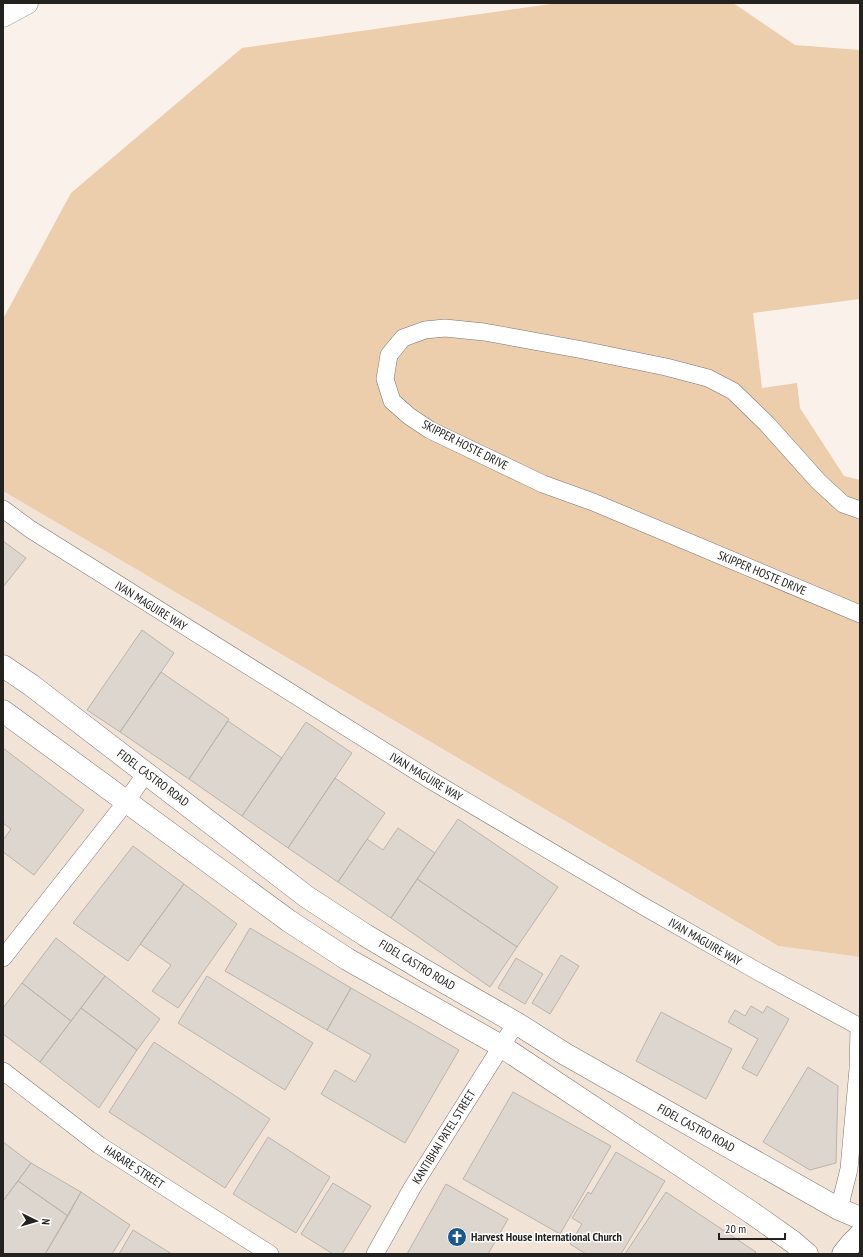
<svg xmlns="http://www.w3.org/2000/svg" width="863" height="1257" font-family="'PT Sans Narrow',sans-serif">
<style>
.built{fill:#f1e4d6}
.green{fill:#eccdac}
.building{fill:#ddd6ce;stroke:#bbb4ac}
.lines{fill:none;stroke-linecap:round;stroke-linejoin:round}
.street-casing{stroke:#7d766f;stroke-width:18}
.secondary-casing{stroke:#7d766f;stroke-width:23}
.highway-casing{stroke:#7d766f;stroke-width:23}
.street{stroke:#fff;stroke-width:17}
.secondary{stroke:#fff;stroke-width:22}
.highway{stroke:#fff;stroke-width:22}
.labels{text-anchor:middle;stroke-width:3;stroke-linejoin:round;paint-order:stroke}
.street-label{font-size:12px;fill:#24221f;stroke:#fff}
.poi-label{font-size:12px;font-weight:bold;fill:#24221f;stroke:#fff;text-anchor:start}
</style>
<rect width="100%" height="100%" fill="#f9f1ea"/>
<path class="built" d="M3,491L777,946L860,957V1254H3Z"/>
<path class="green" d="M558,3H733L795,45L860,50V299L753,313L762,388L797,383L800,408L844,476L860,480V957L778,946L3,491V319L71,193L242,48Z"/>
<path class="building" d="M3,541L26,558L3,587Z
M142,630L174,653L120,732L87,710Z
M161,672L229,719L189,779L120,732Z
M228,721L282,758L242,816L189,779Z
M306,722L352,753L288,848L242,816Z
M3,748L84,810L34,875L3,852V840L11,829L3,823Z
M335,778L385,813L338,882L288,848Z
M458,819L558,887L517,947L417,879Z
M398,828L435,853L391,918L338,882L367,839L383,850Z
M133,846L184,884L128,961L73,923Z
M417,879L517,947L490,987L391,918Z
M184,884L237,924L178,1008L152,991L171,965L140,944Z
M250,928L351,988L327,1030L225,971Z
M56,938L105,976L71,1021L22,983Z
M561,955L579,966L550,1014L532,1003Z
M516,958L543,974L525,1004L498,988Z
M105,976L160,1019L137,1050L81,1008Z
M207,976L313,1043L285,1090L178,1023Z
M22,983L71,1021L40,1062L3,1034V1008Z
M351,988L459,1050L405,1143L321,1094L335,1070L355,1082L371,1055L327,1030Z
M751,1006L763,1013L767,1006L789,1019L757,1076L742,1068L758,1039L728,1022L735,1010L745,1016Z
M81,1008L137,1050L99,1108L40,1062Z
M661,1012L732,1049L706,1099L636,1061Z
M154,1042L270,1119L225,1188L109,1112Z
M808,1067L838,1086L836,1163L810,1170L763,1142Z
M513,1092L611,1146L560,1234L463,1179Z
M268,1137L330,1177L296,1233L233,1194Z
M3,1142L31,1163L3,1201Z
M616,1152L665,1181L621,1254H586L570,1244L582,1224L572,1218L588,1192L591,1194Z
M31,1163L81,1192L68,1216L18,1181Z
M18,1181L68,1216L45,1254H3V1201Z
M333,1183L371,1206L342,1254H333L301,1234Z
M446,1184L508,1219L488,1254H407Z
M81,1192L130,1225L112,1254H45Z
M666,1192L756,1252L754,1254H625Z
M133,1230L172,1254H119Z"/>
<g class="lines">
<g class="street-casing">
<path id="street" d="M3,509L30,529L432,781L643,906L757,971L860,1027
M860,510L843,504L818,481L767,424L733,391L708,378L666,367L583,350L484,332L445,328L425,330L403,338L389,355L385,379L392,401L409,416L430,430L543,484L593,502L860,614
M3,958L126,802L146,773
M3,1071L99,1145L270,1254
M839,1209L849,1169L858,1069L859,1027
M375,1254L412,1188L516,1023"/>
</g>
<g class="secondary-casing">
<path id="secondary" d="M3,666L31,685L307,897L365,935L427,972L516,1023L565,1054L839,1209L860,1218
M3,711L289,921L347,959L501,1046L752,1213L793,1242L807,1254
M843,1254L851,1244L860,1235"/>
</g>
<g class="highway-casing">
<path id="highway" d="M3,16L27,3"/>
</g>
<use href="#street" class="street"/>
<use href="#secondary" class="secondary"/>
<use href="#highway" class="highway"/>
</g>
<defs>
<g id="church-disc" transform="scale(1)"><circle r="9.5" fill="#19598e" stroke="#fff"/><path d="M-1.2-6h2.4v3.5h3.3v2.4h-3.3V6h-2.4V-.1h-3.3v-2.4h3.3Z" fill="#fff"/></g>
</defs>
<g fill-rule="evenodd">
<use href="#church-disc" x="457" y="1237"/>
</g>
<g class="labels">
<g class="street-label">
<text transform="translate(465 445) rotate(27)" y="4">SKIPPER HOSTE DRIVE</text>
<text transform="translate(762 573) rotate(23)" y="4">SKIPPER HOSTE DRIVE</text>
<text transform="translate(151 606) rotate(32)" y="4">IVAN MAGUIRE WAY</text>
<text transform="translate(426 777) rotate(31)" y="4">IVAN MAGUIRE WAY</text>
<text transform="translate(153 778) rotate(37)" y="4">FIDEL CASTRO ROAD</text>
<text transform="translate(705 942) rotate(30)" y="4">IVAN MAGUIRE WAY</text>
<text transform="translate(417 965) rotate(31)" y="4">FIDEL CASTRO ROAD</text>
<text transform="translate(696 1128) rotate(29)" y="4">FIDEL CASTRO ROAD</text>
<text transform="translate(444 1137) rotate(-58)" y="4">KANTIBHAI PATEL STREET</text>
<text transform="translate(134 1167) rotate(33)" y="4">HARARE STREET</text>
</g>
<g class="poi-label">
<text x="471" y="1241">Harvest House International Church</text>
</g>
</g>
<rect width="863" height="1257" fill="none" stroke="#24221f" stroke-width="8"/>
<g transform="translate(36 1221) rotate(95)" stroke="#ffffff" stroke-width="3" paint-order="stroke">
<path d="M0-3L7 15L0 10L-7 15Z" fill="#24221f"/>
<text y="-6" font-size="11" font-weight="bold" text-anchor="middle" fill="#24221f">N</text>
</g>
<path d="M719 1233v6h66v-6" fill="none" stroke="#24221f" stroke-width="2"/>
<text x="725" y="1233" font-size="12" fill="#24221f" stroke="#ffffff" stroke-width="3" paint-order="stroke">20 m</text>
</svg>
